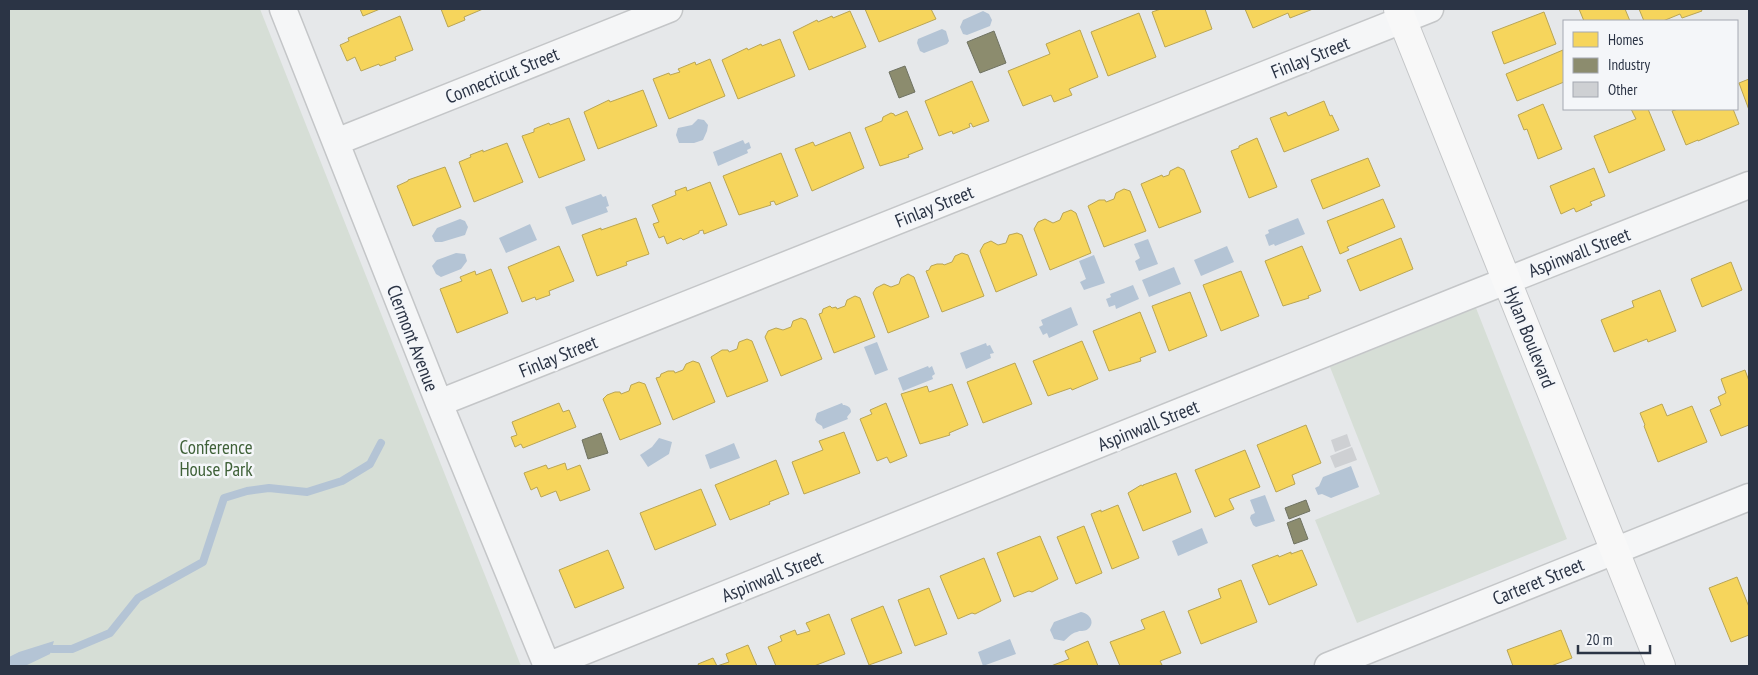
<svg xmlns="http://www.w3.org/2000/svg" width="1758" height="675" font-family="'PT Sans Narrow',sans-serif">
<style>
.green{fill:#d6ded6}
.water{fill:#b4c4d5}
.homes{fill:#f6d55c;stroke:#b9a555}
.industry{fill:#8c8c6e;stroke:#6f7262}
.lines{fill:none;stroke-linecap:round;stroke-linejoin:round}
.stream{stroke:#b4c4d5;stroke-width:8}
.building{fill:#ced0d3}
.street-casing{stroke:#c4c6c8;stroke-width:29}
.secondary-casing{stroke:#c4c6c8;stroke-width:30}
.street{stroke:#f5f6f7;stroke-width:26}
.secondary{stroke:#f8f8f8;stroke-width:28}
.labels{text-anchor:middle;stroke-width:5;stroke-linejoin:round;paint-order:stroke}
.street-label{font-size:19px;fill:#2b3445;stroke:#f4f6f9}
.park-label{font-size:19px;fill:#3f6138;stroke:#f4f6f9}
</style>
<rect width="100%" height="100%" fill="#e6e8ea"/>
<path class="green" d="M9,9H260L521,666H9Z
M1476,308L1567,539L1357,623L1315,520L1380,494L1330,367Z"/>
<path class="water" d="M983,11L989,14L992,20L990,26L967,35L963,34L960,27L963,20Z
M942,29L946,31L949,41L947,44L924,53L920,51L917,43L918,39Z
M698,119L704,120L708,125L707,131L703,140L694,143H679L676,135L678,128L692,125Z
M743,140L745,144L749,142L751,148L747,150L748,153L718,166L713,152Z
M601,194L603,197L606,196L609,206L606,207L608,212L572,225L565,207Z
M1298,218L1305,234L1275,246L1274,244L1269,246L1265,235L1269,233L1268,230Z
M460,219L465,221L468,227L465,235L442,242H435L432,236L437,228Z
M530,224L537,240L506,253L499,238Z
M1148,239L1158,264L1139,271L1135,261L1140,258L1134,244Z
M1227,246L1234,262L1201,276L1194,260Z
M456,253L465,254L467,261L461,269L441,277L436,274L432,266L437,260Z
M1094,255L1105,283L1084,290L1080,282L1086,279L1079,261Z
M1174,267L1181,284L1149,297L1142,280Z
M1133,285L1139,299L1116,309L1115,305L1109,307L1106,299L1111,297L1110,294Z
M1071,307L1078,325L1049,338L1047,333L1043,335L1039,327L1043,325L1041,320Z
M877,342L888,370L875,375L864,347Z
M986,343L987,346L990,345L994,353L990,354L991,358L966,369L960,353Z
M928,366L929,368L932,366L935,374L932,376L933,379L903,391L898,378Z
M842,403L843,405C847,405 851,407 851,412L847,417L848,419L823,429L822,426L817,423L815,420L817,413Z
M659,438L672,442L669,454L648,467L640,455L652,447Z
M734,443L740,458L710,469L705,455Z
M1351,466L1359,487L1331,498L1322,494L1318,495L1315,488L1319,486L1323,477Z
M1265,495L1275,521L1256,527L1253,525L1250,518L1251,515L1255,513L1250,500Z
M1202,528L1208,543L1178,556L1172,541Z
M1081,612C1089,613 1096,622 1088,629C1084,632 1080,630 1077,632C1071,633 1068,638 1064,641L1054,639L1050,630L1054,622Z
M1010,639L1016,654L983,666L978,652Z
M54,641L50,654L25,666H9V657L19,652Z"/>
<path class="homes" d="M360,9H380L363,16Z
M441,9H483L464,17L465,20L448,27Z
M865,9H931L936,19L879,42Z
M1161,9H1205L1212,29L1165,47L1152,12Z
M1245,9H1313L1290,18L1288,13L1253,28Z
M1579,9H1625L1630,21H1584Z
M1639,9H1701L1702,11L1682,18L1680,14L1663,21H1644Z
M850,11L866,47L809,70L793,32L817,20L818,22L832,16L833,18Z
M1544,12L1556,44L1504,64L1492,32Z
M1139,13L1156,57L1108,76L1091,32Z
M400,16L413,50L395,57L396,60L380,66L379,64L361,71L355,57L347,61L340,45L349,41L348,38Z
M1080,30L1098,77L1069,89L1072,95L1054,102L1051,95L1023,106L1008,71L1050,54L1046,44Z
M780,39L795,76L738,99L722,60L747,48L748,50L761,44L762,46Z
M1563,50L1564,82L1517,101L1506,74Z
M710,59L725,96L669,119L653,79L669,73L670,75L680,72L678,69L695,62L696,65Z
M1749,79V110L1739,83Z
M972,81L989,121L973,127L971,123L969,124L970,127L953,134L952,131L939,136L925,101Z
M643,90L657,126L598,149L584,112L609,100L610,102Z
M1324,101L1330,116L1332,115L1339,130L1284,152L1270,118L1286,112L1288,116Z
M1543,104L1562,149L1538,159L1527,129L1524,130L1518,115Z
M1631,109H1648L1665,150L1609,173L1594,136L1636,119Z
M1678,109H1733L1739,124L1698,141V140L1686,145L1672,111Z
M907,111L923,149L908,155L909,157L880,166L865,128L882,121L883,117L891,113L894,114L895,116Z
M569,118L585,160L539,178L522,136L534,132V129L549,123L550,125Z
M850,132L864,168L812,191L795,149L813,142L815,146Z
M1257,138L1277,187L1249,198L1231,151L1239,148V146Z
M507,143L523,182L474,202L459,162L471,157L470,155L483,150V152Z
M781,153L798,196L776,205L774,201L770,202L771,205L739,215L723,176Z
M1368,158L1380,186L1323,209L1311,180Z
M445,167L461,207L413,226L397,186L408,181V180Z
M1178,167L1184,170L1201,212L1159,228L1141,184L1162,175L1163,177L1169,175L1170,171Z
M1594,168L1605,196L1590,202L1592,205L1576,212L1574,208L1561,214L1550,186Z
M710,182L727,225L704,234L703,230L699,231V233L683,240L681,238L667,244L664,236L659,238L653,224L659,222L652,205L676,195L675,191L686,187L687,191Z
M1124,189L1130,191L1146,231L1104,247L1088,206L1099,200H1105L1106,202L1114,199L1116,193Z
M1383,199L1395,227L1347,247L1349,250L1340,254L1327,221Z
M1071,210L1076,213L1091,253L1050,270L1034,229L1038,222L1045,219L1053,223L1060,220L1063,213Z
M636,218L649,254L626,262L627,265L597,276L582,235L601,228V230Z
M1017,233L1022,235L1037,275L996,292L980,251L984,244L991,241L998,245L1006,243L1009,235Z
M1401,238L1413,269L1360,291L1347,260Z
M559,246L574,281L549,291L550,295L536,300L535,297L522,302L508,267Z
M1302,246L1321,291L1308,296L1309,298L1283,306L1265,261Z
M962,253L968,255L984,296L942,312L926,271L929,270L931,266L937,264H943L944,265L952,262L955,256Z
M1731,262L1742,290L1702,307L1691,279Z
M491,269L508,313L457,333L440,289L462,281L460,277L475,271L476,275Z
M1241,271L1259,316L1221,331L1203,285Z
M908,274L914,277L929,317L888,333L873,293L876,288L884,284L891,287L899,284L901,278Z
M1660,290L1676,331L1648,342L1647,339L1614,352L1601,320L1634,307L1632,301Z
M1190,292L1207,336L1169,351L1152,306Z
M855,296L860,298L875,337L834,353L819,314L822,313L823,309L830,306L832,308L836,307L837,309L845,306L847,300Z
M1140,312L1156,352L1140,358L1141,361L1109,371L1093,331Z
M801,318L806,320L822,359L781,376L765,337L768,331L776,328L783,330L791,327L793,321Z
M747,339L752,341L768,381L727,397L711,357L722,350H728L729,352L737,349L739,342Z
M1082,341L1098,379L1072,390L1071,388L1048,396L1033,361Z
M693,361L699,363L715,402L673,420L656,378L660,377L661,374L668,371H674L675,373L683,370L686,364Z
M1015,363L1032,404L983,423L967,382Z
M1745,370L1749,381V425L1721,436L1710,410L1721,405L1718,397L1726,393L1721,379Z
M639,382L645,384L661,424L620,440L603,399L607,395L615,392H620L621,394L629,391L631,385Z
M952,384L968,425L949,433L950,435L920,444L901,394L927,386L929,392Z
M559,403L563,412L569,410L576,427L523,448L521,444L515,447L511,437L517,435L512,422Z
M886,403L907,456L890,463L887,457L877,461L860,419L872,414L870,410Z
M1662,404L1667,416L1692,406L1707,442L1658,462L1644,426L1645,425L1640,413Z
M1306,425L1321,463L1292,475L1295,484L1276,492L1257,445Z
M844,432L860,473L804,494L792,462L823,450L819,441Z
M1245,450L1260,487L1229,499L1234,509L1215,517L1195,470Z
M776,460L789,494L769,502L770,504L730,520L715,485Z
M565,463L567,470L580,465L590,490L560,501L556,491L541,497L537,487L531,490L524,473L546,465L548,469Z
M1176,473L1191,512L1143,531L1128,493L1141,485L1143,486V485Z
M701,489L716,525L655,550L640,513Z
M1118,505L1139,558L1112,569L1091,514L1101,510V512Z
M1084,526L1102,573L1076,584L1057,537Z
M1040,536L1058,579L1032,592L1029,591L1014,597L997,553Z
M608,550L624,588L575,608L559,570Z
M1302,550L1317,585L1269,605L1252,565L1278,555L1279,557L1291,552V554Z
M984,558L1001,601L975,614L972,613L958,619L940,576Z
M1737,577L1749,607V635L1731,642L1709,588Z
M1241,580L1257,622L1201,644L1188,611L1221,598L1218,589Z
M929,588L947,634L915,646L898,600Z
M883,606L902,653L869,665L851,619Z
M1164,611L1181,653L1160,661L1162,665L1159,666H1120L1110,642L1145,629L1141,620Z
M829,614L845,654L814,666H776L768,647L782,641L780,636L795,630L797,635L810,631L806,623Z
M1561,630L1572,658L1551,666H1513L1507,650Z
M1088,641L1098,666H1051L1069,659L1065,651Z
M748,645L757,666H717L729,662L726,654Z
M713,658L717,666H699L698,664Z"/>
<path class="industry" d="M994,31L1006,63L980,73L967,42Z
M905,66L915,92L899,98L889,72Z
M601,433L608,453L588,459L582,440Z
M1306,500L1310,511L1289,519L1285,508Z
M1300,518L1308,539L1294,544L1287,523Z"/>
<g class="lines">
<path class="stream" d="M52,649H72L110,633L138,598L203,562L224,498L247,491L269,488L307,492L342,481L370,464L381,443"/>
</g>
<path class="building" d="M1347,434L1351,446L1335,452L1331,440Z
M1352,447L1357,460L1335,468L1330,456Z"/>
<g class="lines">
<g class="street-casing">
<path id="street" d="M283,9L439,403L547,666
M336,142L669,9
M439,403L1430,9
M547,666L1463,298L1749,185
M1328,666L1749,497"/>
</g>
<g class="secondary-casing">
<path id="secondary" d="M1398,9L1661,666"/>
</g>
<use href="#street" class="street"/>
<use href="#secondary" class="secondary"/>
</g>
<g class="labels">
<g class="street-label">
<text transform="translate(1310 57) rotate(-22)" y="7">Finlay Street</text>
<text transform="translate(502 75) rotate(-22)" y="7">Connecticut Street</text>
<text transform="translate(934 206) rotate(-22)" y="7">Finlay Street</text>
<text transform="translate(1579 252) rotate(-21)" y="7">Aspinwall Street</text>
<text transform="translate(1530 337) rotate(68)" y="7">Hylan Boulevard</text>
<text transform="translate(413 338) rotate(69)" y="7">Clermont Avenue</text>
<text transform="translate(558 356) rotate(-22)" y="7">Finlay Street</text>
<text transform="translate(1148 425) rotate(-22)" y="7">Aspinwall Street</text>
<text transform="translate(772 576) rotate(-22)" y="7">Aspinwall Street</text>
<text transform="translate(1538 581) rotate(-22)" y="7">Carteret Street</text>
</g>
<g class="park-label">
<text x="216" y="454">Conference<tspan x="216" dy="22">House Park</tspan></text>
</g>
</g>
<rect width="1758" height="675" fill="none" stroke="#2b3445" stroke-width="20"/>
<rect x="1563" y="20" width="175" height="90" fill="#f4f6f9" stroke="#a4a8b1"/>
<rect x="1573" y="32" width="25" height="15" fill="#f6d55c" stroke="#a4a8b1"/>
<text x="1608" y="45" font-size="15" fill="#2b3445">Homes</text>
<rect x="1573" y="58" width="25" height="15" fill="#8c8c6e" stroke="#a4a8b1"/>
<text x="1608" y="70" font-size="15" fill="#2b3445">Industry</text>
<rect x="1573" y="82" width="25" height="15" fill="#ced0d3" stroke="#a4a8b1"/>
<text x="1608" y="95" font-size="15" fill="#2b3445">Other</text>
<path d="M1578 645v8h72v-8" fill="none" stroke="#2b3445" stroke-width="2.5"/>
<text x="1586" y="645" font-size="15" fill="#2b3445" stroke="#f4f6f9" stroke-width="4" paint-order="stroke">20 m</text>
</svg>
